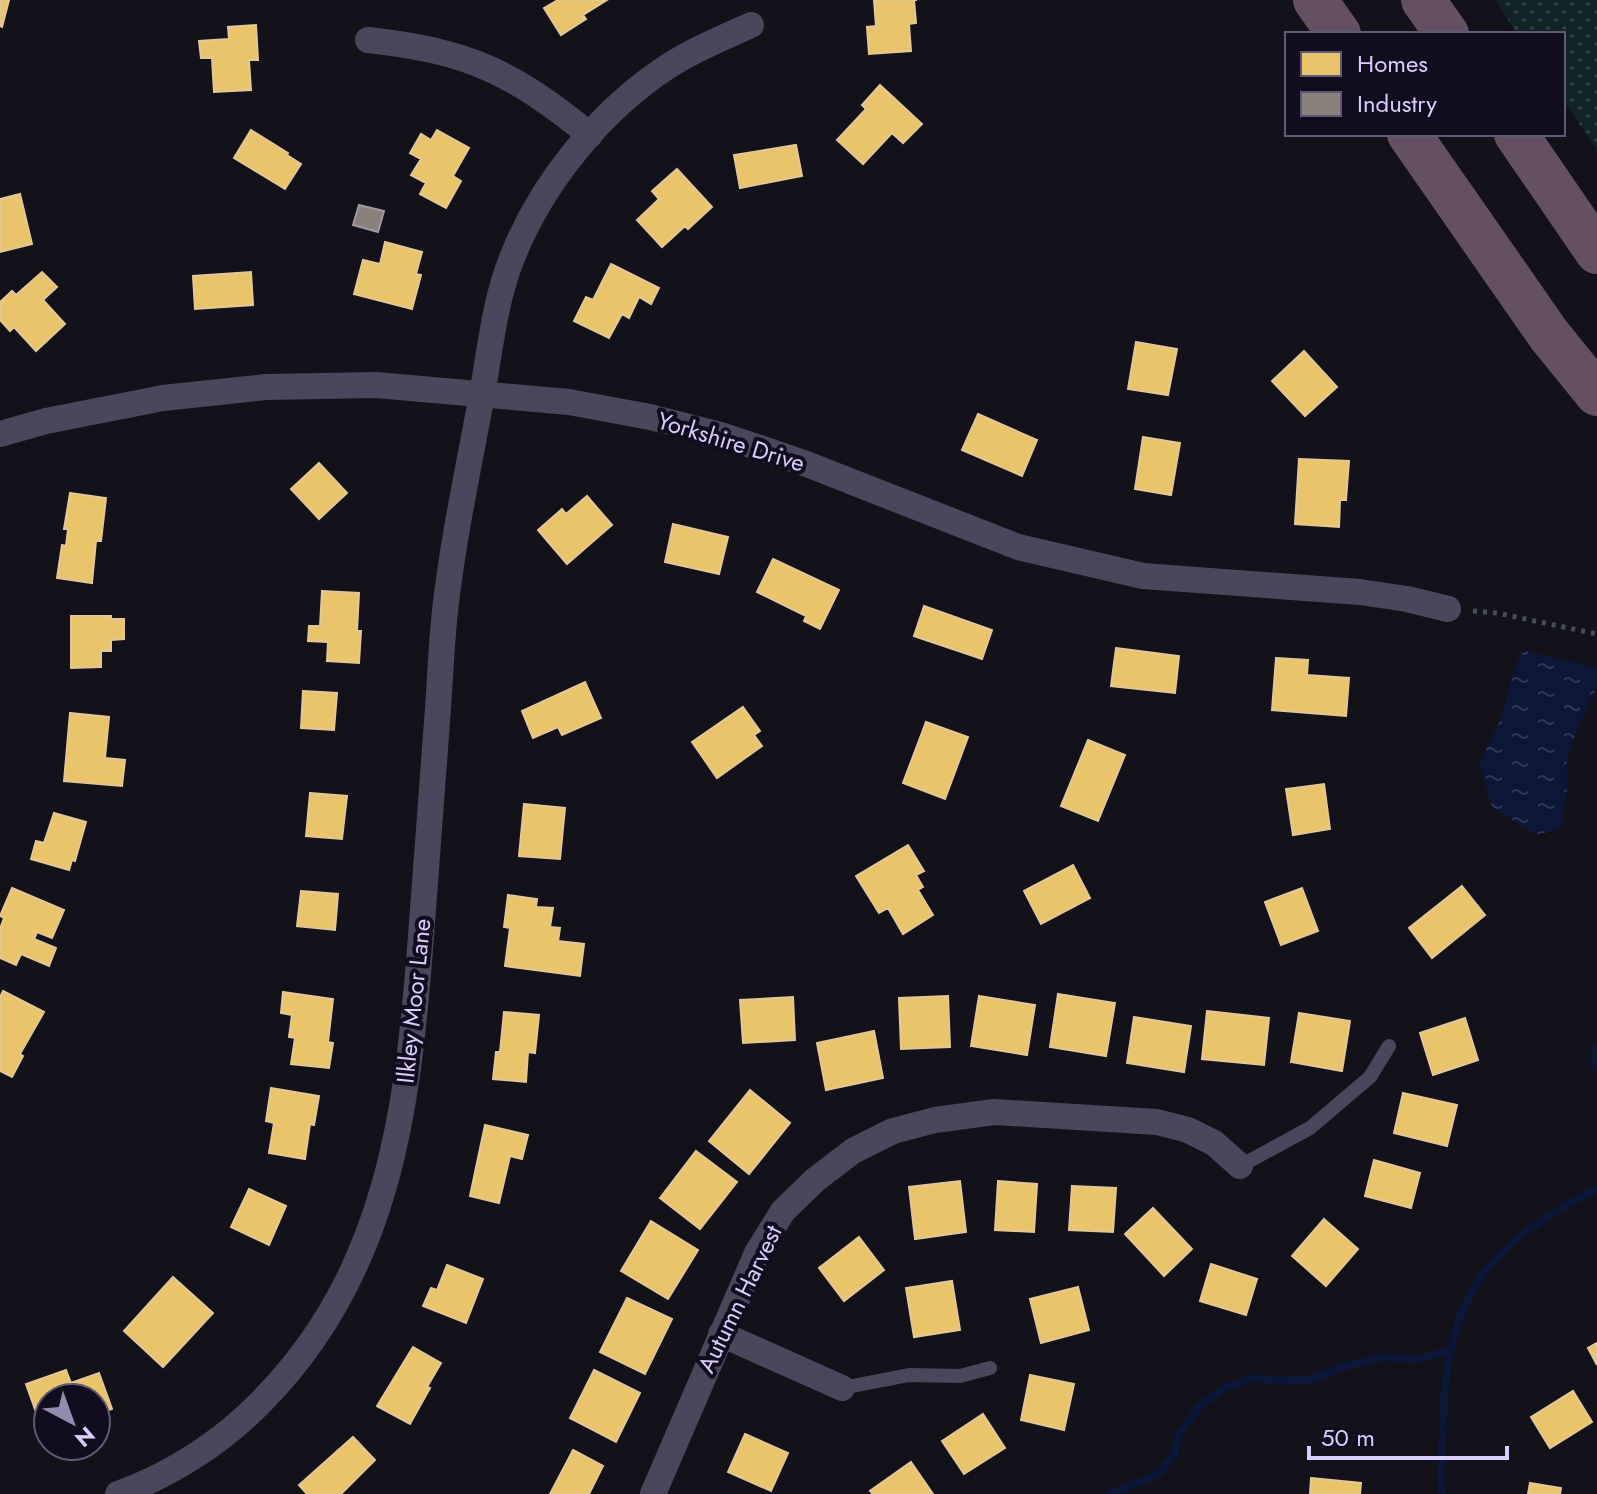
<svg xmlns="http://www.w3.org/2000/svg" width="1597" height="1494" font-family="Jost,sans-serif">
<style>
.park{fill:url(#park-dots)}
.water{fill:url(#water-ripples)}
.homes{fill:#e9c46a;stroke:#e4c796;stroke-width:2}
.industry{fill:#8a817c;stroke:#a198a2;stroke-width:2}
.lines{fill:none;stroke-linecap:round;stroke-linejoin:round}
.stream{stroke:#0c1636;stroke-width:8}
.path{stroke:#454e5b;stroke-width:5;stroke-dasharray:4 6;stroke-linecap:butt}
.service{stroke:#49475b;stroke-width:14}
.minor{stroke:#49475b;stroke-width:26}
.motorway{stroke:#655063;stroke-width:44}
.labels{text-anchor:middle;stroke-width:8;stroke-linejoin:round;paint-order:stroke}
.street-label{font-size:24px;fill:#d8cdfc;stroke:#120d1e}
</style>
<defs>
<pattern id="park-dots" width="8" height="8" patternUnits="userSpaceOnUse" patternTransform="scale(2)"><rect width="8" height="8" fill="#112326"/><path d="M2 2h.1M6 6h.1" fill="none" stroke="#334246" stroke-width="1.8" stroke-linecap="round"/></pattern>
<pattern id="water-ripples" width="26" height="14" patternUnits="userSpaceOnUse" patternTransform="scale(2)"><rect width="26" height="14" fill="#0c1636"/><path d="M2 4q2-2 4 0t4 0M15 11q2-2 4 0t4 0" fill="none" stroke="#2f3754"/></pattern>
</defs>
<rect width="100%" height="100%" fill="#13111a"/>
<path class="park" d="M1496,0H1597V150L1563,100V34H1517Z"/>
<path class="water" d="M1524,650L1597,668V687L1581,720L1567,757V791L1562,828L1536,835L1492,807L1479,763L1501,718L1514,668Z"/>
<path class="homes" d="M0,0H9L2,27L0,26Z
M558,0H607L583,15L586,19L561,35L544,8Z
M874,0H917H914L916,23L909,24L911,51L869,54L867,27L876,26Z
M256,25L258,60H249L251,90L214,92L212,58H201L199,41L229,39L228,27Z
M880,85L922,124L903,143L892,133L863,164L837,140L866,109L862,105Z
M251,130L288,153L287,155L301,164L285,189L234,158Z
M437,130L469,148L453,176L461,181L446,208L420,194L426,183L411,175L421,159L410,153L421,134L431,140Z
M796,145L802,176L740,188L734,155Z
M677,169L712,207L688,229L685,226L662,247L637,220L659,199L652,191Z
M20,194L32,244L0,252V199Z
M385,242L422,252L416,274L421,275L412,309L354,294L363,260L380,264Z
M611,264L659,288L651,304L639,297L629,318L622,314L609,338L574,321L586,297L593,300Z
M42,272L57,287L43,300L65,324L36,351L14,327L10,331L0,320V302L12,291L16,295Z
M251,272L253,305L195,309L193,276Z
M1136,342L1177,349L1168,395L1128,389Z
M1304,351L1337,387L1305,416L1272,381Z
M978,414L1037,440L1022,476L962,450Z
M1143,437L1180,443L1171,495L1135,489Z
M1299,459L1349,461L1346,500H1340L1339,527L1295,524Z
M319,463L347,493L319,519L291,489Z
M70,493L106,498L101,541H96L92,583L57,578L62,545L66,546L68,529H64Z
M587,496L612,525L567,564L538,530L562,509L566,514Z
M673,524L728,537L719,574L665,562Z
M773,559L839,590L820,629L804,621L806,616L757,592Z
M322,591L359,593L357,631H361L359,663L327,661L328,642L308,641L309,626H320Z
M924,606L992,630L982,659L914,636Z
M71,616H111V619H124V639L111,640V651H101V667L71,668Z
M1116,648L1179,656L1175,693L1111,686Z
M1276,658L1308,660L1307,675L1349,678L1346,716L1272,710Z
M585,682L601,718L562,735L558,727L533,738L522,711Z
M303,691L337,693L334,730L301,728Z
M743,707L760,731L754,735L762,746L717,778L692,742Z
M70,713L109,717L105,758L125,760L122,786L64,781Z
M926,722L968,737L945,799L903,783Z
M1088,740L1125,755L1098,821L1061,806Z
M1324,784L1330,829L1293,835L1286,789Z
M310,793L347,796L342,839L306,836Z
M524,804L565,808L560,859L519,856Z
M54,813L86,822L75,861L72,860L69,870L31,859L36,841L44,843Z
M908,845L924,871L916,875L923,887L918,890L933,915L903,934L888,908L879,913L856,876Z
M1073,865L1090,898L1041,924L1024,891Z
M1462,886L1485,915L1432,958L1409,928Z
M12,888L64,910L52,938L37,932L34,939L56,948L49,966L21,954L16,965L0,958V929L4,918L0,916Z
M1302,888L1318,931L1281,945L1265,902Z
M301,891L338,894L335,930L297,926Z
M508,895L537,899L536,907L553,908L550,927L560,928L558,941L584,944L580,976L505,966L510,928L504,927Z
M3,991L44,1012L20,1054L23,1056L12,1077L0,1071V997Z
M283,992L333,999L328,1042L333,1043L329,1068L291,1064L295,1038L289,1037L292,1015L281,1013Z
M1058,994L1115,1003L1106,1056L1050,1047Z
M948,996L950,1047L901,1049L899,998Z
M979,996L1035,1005L1027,1055L971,1046Z
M793,997L795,1040L743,1043L740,1000Z
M1207,1011L1269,1018L1264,1065L1202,1059Z
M504,1012L539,1015L535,1053L528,1052L526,1082L493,1079L496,1052H500Z
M1299,1013L1350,1021L1342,1071L1291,1062Z
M1134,1017L1191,1026L1184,1072L1127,1063Z
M1465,1018L1478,1060L1433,1075L1420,1033Z
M874,1031L883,1078L826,1090L817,1043Z
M271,1088L319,1096L314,1125L310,1124L305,1159L269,1153L274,1123L266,1121Z
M750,1090L790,1123L749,1174L709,1141Z
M1403,1093L1457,1105L1447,1146L1394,1133Z
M485,1125L528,1135L522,1159L510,1156L499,1203L470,1196Z
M696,1151L737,1182L700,1229L660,1198Z
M1374,1160L1420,1173L1411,1208L1365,1196Z
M960,1181L966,1232L915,1239L909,1187Z
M998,1181L1037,1184L1034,1232L995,1230Z
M1072,1186L1116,1188L1113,1232L1069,1230Z
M249,1189L286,1206L269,1245L231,1227Z
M1153,1208L1192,1249L1164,1276L1125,1234Z
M1324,1219L1358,1249L1326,1286L1292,1256Z
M651,1221L698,1250L668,1299L621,1271Z
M859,1237L884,1270L844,1301L819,1268Z
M1211,1264L1257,1279L1246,1315L1200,1301Z
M447,1265L483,1279L466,1323L423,1306L431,1288L437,1290Z
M173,1277L213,1313L163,1367L124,1331Z
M952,1281L960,1330L914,1337L906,1288Z
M1078,1287L1089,1330L1041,1343L1030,1299Z
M627,1298L672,1319L645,1374L600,1352Z
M1597,1343V1365L1588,1348Z
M413,1347L441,1363L427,1387L430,1388L410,1424L377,1406Z
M66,1370L71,1383L99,1373L112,1409L96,1415V1398H48V1431L40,1410L36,1412L26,1384Z
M594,1370L640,1393L616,1442L570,1418Z
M1030,1375L1074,1384L1064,1430L1021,1420Z
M1573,1391L1592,1422L1550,1448L1531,1417Z
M983,1414L1005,1448L964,1474L942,1441Z
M745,1434L788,1453L771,1491L728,1472Z
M353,1437L375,1460L341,1494H307L299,1485Z
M573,1450L603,1466L589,1494H550Z
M911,1462L933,1494H873L870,1491Z
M1311,1478L1361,1483L1360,1494H1310Z
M1530,1483L1561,1488L1560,1494H1528Z"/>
<path class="industry" d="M359,205L384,211L378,232L353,225Z"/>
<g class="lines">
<path class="stream" d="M1597,1047L1594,1064L1597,1068
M1110,1494L1159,1474L1174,1455L1179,1434L1200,1406L1224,1388L1253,1378L1278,1381L1310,1380L1342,1367L1383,1357L1417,1359L1451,1350
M1442,1494C1440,1472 1442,1449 1443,1427C1445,1299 1484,1245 1597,1189"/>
<path class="path" d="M1473,611L1497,613L1597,634"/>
<path class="service" d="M1240,1166L1310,1128L1370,1077L1389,1046
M842,1388L909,1375L960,1376L990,1368"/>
<path class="minor" d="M368,40C469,51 512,72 590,135
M0,434L46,421L163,398L266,387L376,385L569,402L650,417L721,435L804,463L1018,547L1143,576L1360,592L1407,599L1448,609
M721,1334L842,1388
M118,1494C171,1475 222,1442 261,1402C389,1273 408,1109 421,936C426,864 432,793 437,722C440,685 441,648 445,611C453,540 468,470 481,400C490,352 494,303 512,258C541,184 600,111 667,67C693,50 722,38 751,25
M653,1494L757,1253L783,1211L815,1180L853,1151L893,1131L935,1120L994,1112L1157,1122L1188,1130L1214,1143L1240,1166"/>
<path class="motorway" d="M1315,0L1339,34
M1423,0L1447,34
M1409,134L1549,335L1597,394
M1516,134L1597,252"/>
</g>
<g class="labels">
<g class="street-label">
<text transform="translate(731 442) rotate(17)" y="8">Yorkshire Drive</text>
<text transform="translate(414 1001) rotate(-84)" y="8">Ilkley Moor Lane</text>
<text transform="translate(740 1299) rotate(-64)" y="8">Autumn Harvest</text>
</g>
</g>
<rect x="1285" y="32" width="280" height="104" fill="#120d1e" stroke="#615a77" stroke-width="2"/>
<rect x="1301" y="52" width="40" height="24" fill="#e9c46a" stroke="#615a77" stroke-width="2"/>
<text x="1357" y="72" font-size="24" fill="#d8cdfc">Homes</text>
<rect x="1301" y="92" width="40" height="24" fill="#8a817c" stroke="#615a77" stroke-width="2"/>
<text x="1357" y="112" font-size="24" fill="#d8cdfc">Industry</text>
<g transform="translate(72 1422) rotate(139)"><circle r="38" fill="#120d1e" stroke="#615a77" stroke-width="2"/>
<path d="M0-6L14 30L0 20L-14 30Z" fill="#938bad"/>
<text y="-12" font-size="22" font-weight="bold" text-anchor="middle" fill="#d8cdfc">N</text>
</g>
<path d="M1309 1446v12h198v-12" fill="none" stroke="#d8cdfc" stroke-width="4"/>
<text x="1321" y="1446" font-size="24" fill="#d8cdfc" stroke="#120d1e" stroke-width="6" paint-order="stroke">50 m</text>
</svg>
